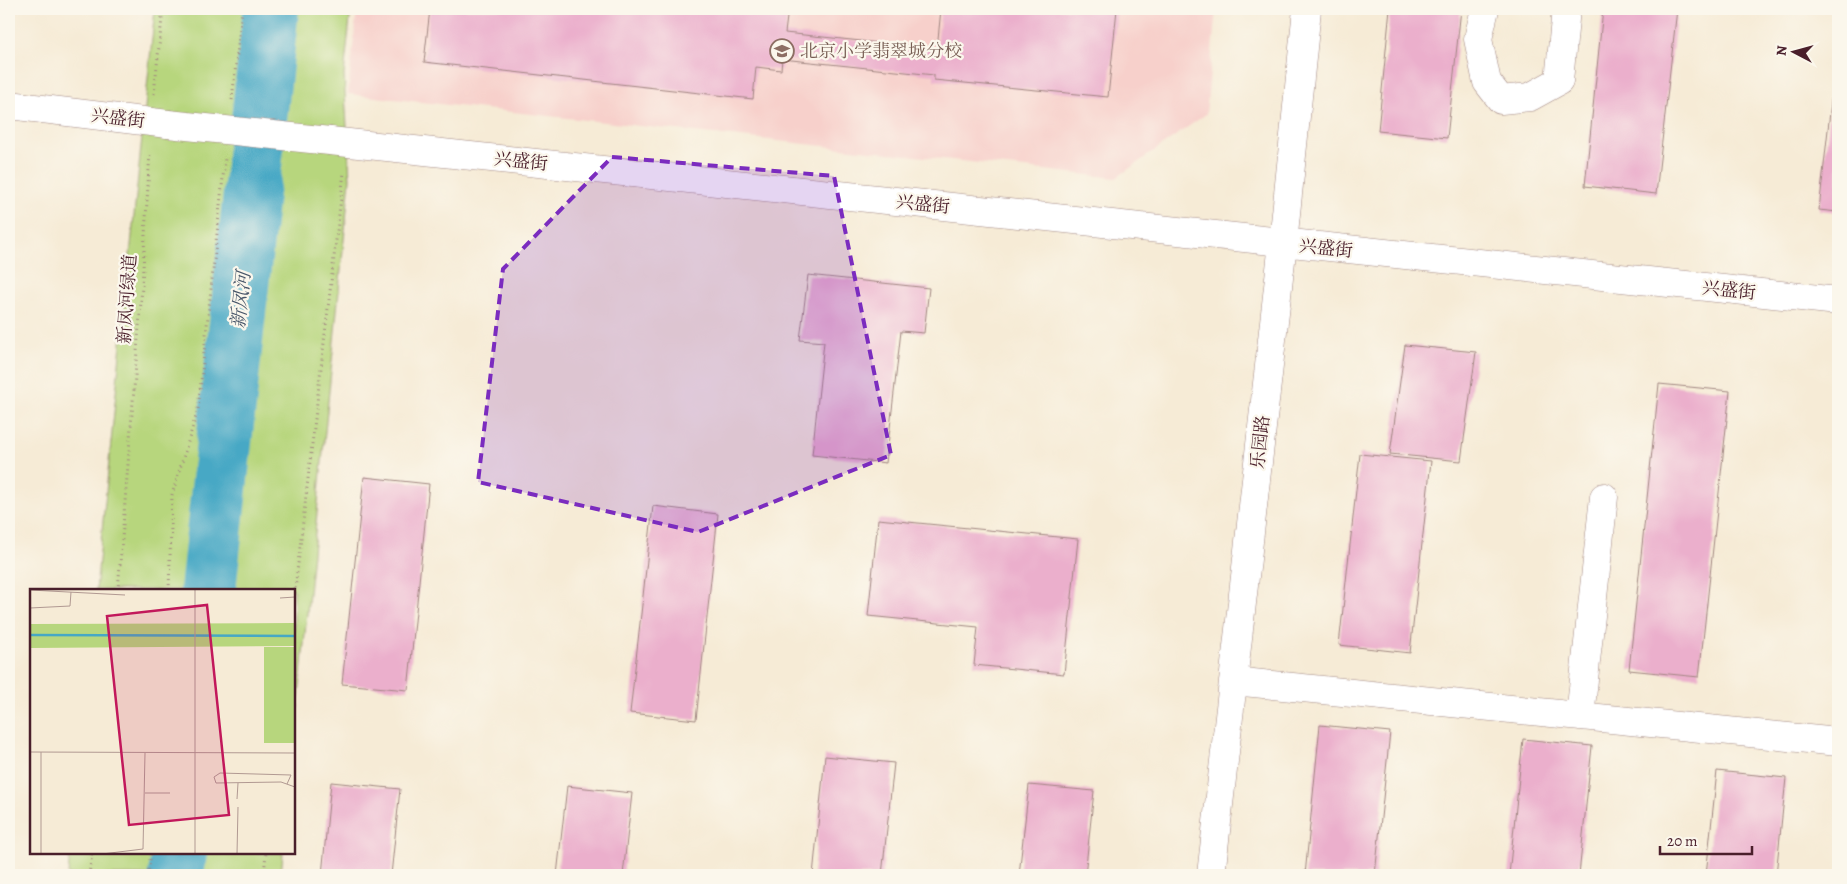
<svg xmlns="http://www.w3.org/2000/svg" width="1847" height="884" font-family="Alegreya,'Noto Serif SC',serif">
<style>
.built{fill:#f7d0cb}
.green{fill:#b7d67d;stroke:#807a54}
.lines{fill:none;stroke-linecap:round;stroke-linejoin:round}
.river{stroke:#46a8c5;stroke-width:56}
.building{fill:#ebafcc}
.minor-casing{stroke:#a08580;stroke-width:29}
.path{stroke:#a08580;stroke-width:3;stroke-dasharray:1 4;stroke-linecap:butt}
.minor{stroke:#fff;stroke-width:28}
.minor-bridge-casing{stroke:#a08580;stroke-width:29;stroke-linecap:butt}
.minor-bridge{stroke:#fff;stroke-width:28}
.marked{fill:#7b2cbf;fill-opacity:0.2;stroke:#7b2cbf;stroke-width:4;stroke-dasharray:10 6;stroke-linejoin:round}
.labels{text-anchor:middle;stroke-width:4.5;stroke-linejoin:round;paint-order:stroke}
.education-label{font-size:18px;fill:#785e54;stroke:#fbf7ec;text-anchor:start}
.street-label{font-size:18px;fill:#4a1f2b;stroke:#fbf7ec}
.water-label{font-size:19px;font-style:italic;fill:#485669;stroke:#fbf7ec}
.inset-river{fill:none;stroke:#46a8c5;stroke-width:2.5}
.inset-road{fill:none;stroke:#b19992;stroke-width:1}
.view{fill:#c2185b;fill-opacity:0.15;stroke:#c2185b;stroke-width:2.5}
.inset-edge{fill:none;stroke:#4a1f2b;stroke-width:2.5}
</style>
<rect width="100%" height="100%" fill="#fbf7ec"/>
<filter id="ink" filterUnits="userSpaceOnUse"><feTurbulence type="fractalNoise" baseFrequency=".02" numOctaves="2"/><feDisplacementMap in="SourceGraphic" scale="10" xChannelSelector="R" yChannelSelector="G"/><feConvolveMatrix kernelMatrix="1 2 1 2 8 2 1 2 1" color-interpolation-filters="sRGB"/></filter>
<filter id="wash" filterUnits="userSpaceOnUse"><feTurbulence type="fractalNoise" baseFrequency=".0096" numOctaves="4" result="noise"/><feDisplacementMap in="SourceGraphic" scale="20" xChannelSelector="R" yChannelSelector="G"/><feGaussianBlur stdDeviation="1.12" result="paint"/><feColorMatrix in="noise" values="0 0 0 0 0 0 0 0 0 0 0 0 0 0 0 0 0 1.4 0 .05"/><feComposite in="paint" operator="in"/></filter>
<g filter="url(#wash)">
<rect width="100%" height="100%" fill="#f6ebd6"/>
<path class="built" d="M357,9H1216L1206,114L1116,178L348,94Z"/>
<path class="green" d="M155,9H351L344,75L350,179L294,745V590H96Z
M70,853H283L281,875H68Z"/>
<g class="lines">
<path class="river" d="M208,590L271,9
M176,875L179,853"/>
</g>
<g id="blocks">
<path class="building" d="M430,9H788L785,33L937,49L941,9H1117L1108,97L934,80V75L782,59L781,70L756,67L753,99L424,62Z
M1390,9H1461L1447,138L1378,131Z
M1603,9H1677L1656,194L1585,186Z
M1837,49H1838V212L1819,210Z
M808,275L929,288L924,333L901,331L886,463L812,455L824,342L800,340Z
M1405,345L1476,352L1461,461L1390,454Z
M1659,384L1730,391L1699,677L1629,670Z
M1360,454L1431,461L1410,653L1339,645Z
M364,477L429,484L408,690L342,684Z
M653,506L718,514L696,720L630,713Z
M878,519L1078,539L1064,674L974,665L978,627L868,616Z
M1320,725L1390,732L1375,875H1305Z
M1523,739L1592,746L1579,875H1509Z
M825,756L894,763L882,875H813Z
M1717,771L1786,778L1776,875H1706Z
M331,782L400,789L391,875H322Z
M1029,785L1094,791L1085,875H1019Z
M567,786L632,793L623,875H557Z"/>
</g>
</g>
<g filter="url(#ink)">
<use href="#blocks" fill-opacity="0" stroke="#a08580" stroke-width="1"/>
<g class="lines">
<g class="minor-casing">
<path id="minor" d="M1485,9L1478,39L1487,82L1501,100L1530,97L1559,81L1566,9
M9,105L168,124
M330,141L1838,301
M1233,681L1838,742
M1580,716L1604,497
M1211,875L1283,243L1307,9"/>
</g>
<path class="path" d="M154,94L163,9
M232,100L242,9
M118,590L141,301L150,152
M169,590L172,495L198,409L225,159
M294,598L344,172
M89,875L92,853
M148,875L151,853
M264,875L266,853"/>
<use href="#minor" class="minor"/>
<g class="minor-bridge-casing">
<path id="minor-bridge" d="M168,124L330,141"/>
</g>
<use href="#minor-bridge" class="minor-bridge"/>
</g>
</g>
<path class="marked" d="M612,157L834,176L891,455L698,532L478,482L503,269Z"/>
<defs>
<g id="school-ring" transform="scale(1.25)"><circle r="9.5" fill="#fbf7ec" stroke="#8d6e63" stroke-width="1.5"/><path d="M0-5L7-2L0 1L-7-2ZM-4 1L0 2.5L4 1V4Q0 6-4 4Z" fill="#8d6e63"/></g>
</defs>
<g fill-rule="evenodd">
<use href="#school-ring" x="782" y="51"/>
</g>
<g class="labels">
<g class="education-label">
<text x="800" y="57">北京小学翡翠城分校</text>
</g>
<g class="street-label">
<text transform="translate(118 118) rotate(7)" y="6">兴盛街</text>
<text transform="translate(521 161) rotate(6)" y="6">兴盛街</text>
<text transform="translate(923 204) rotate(6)" y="6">兴盛街</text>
<text transform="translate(1326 248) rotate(6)" y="6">兴盛街</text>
<text transform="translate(1729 290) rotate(6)" y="6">兴盛街</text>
<text transform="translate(127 299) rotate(-86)" y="6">新凤河绿道</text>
<text transform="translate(1260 442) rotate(-84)" y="6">乐园路</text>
</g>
<g class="water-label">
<text transform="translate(240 300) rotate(-84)" y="7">新凤河</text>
</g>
</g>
<g transform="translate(30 589)">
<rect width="265" height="265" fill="#f6ebd6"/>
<path d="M265,34V57L0,59V35ZM234,58H265V154H234Z" fill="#b7d67d"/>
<path class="inset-river" d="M0,46L265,47"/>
<path class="inset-road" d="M0,1L95,6M250,9L265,8M0,19L40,17L41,3M0,163L265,164M11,163V265M257,195L261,186L190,184L184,188L186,194L251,193L265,198M115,204H140M207,210L208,194M72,265L113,260L115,164M165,265V0M207,265L208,218"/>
<path class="view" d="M177,16L199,226L99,236L77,27Z"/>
<rect width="265" height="265" class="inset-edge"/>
</g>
<rect width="1847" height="884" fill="none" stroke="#fbf7ec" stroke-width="30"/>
<g transform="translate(1794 52) rotate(276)" stroke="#fbf7ec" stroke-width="4" paint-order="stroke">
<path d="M0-4L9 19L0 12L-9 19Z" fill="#4a1f2b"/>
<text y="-8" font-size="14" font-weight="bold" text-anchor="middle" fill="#4a1f2b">N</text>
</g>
<path d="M1660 846v8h92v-8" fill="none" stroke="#4a1f2b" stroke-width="2.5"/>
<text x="1667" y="846" font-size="15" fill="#4a1f2b" stroke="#fbf7ec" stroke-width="4" paint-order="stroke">20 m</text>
</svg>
